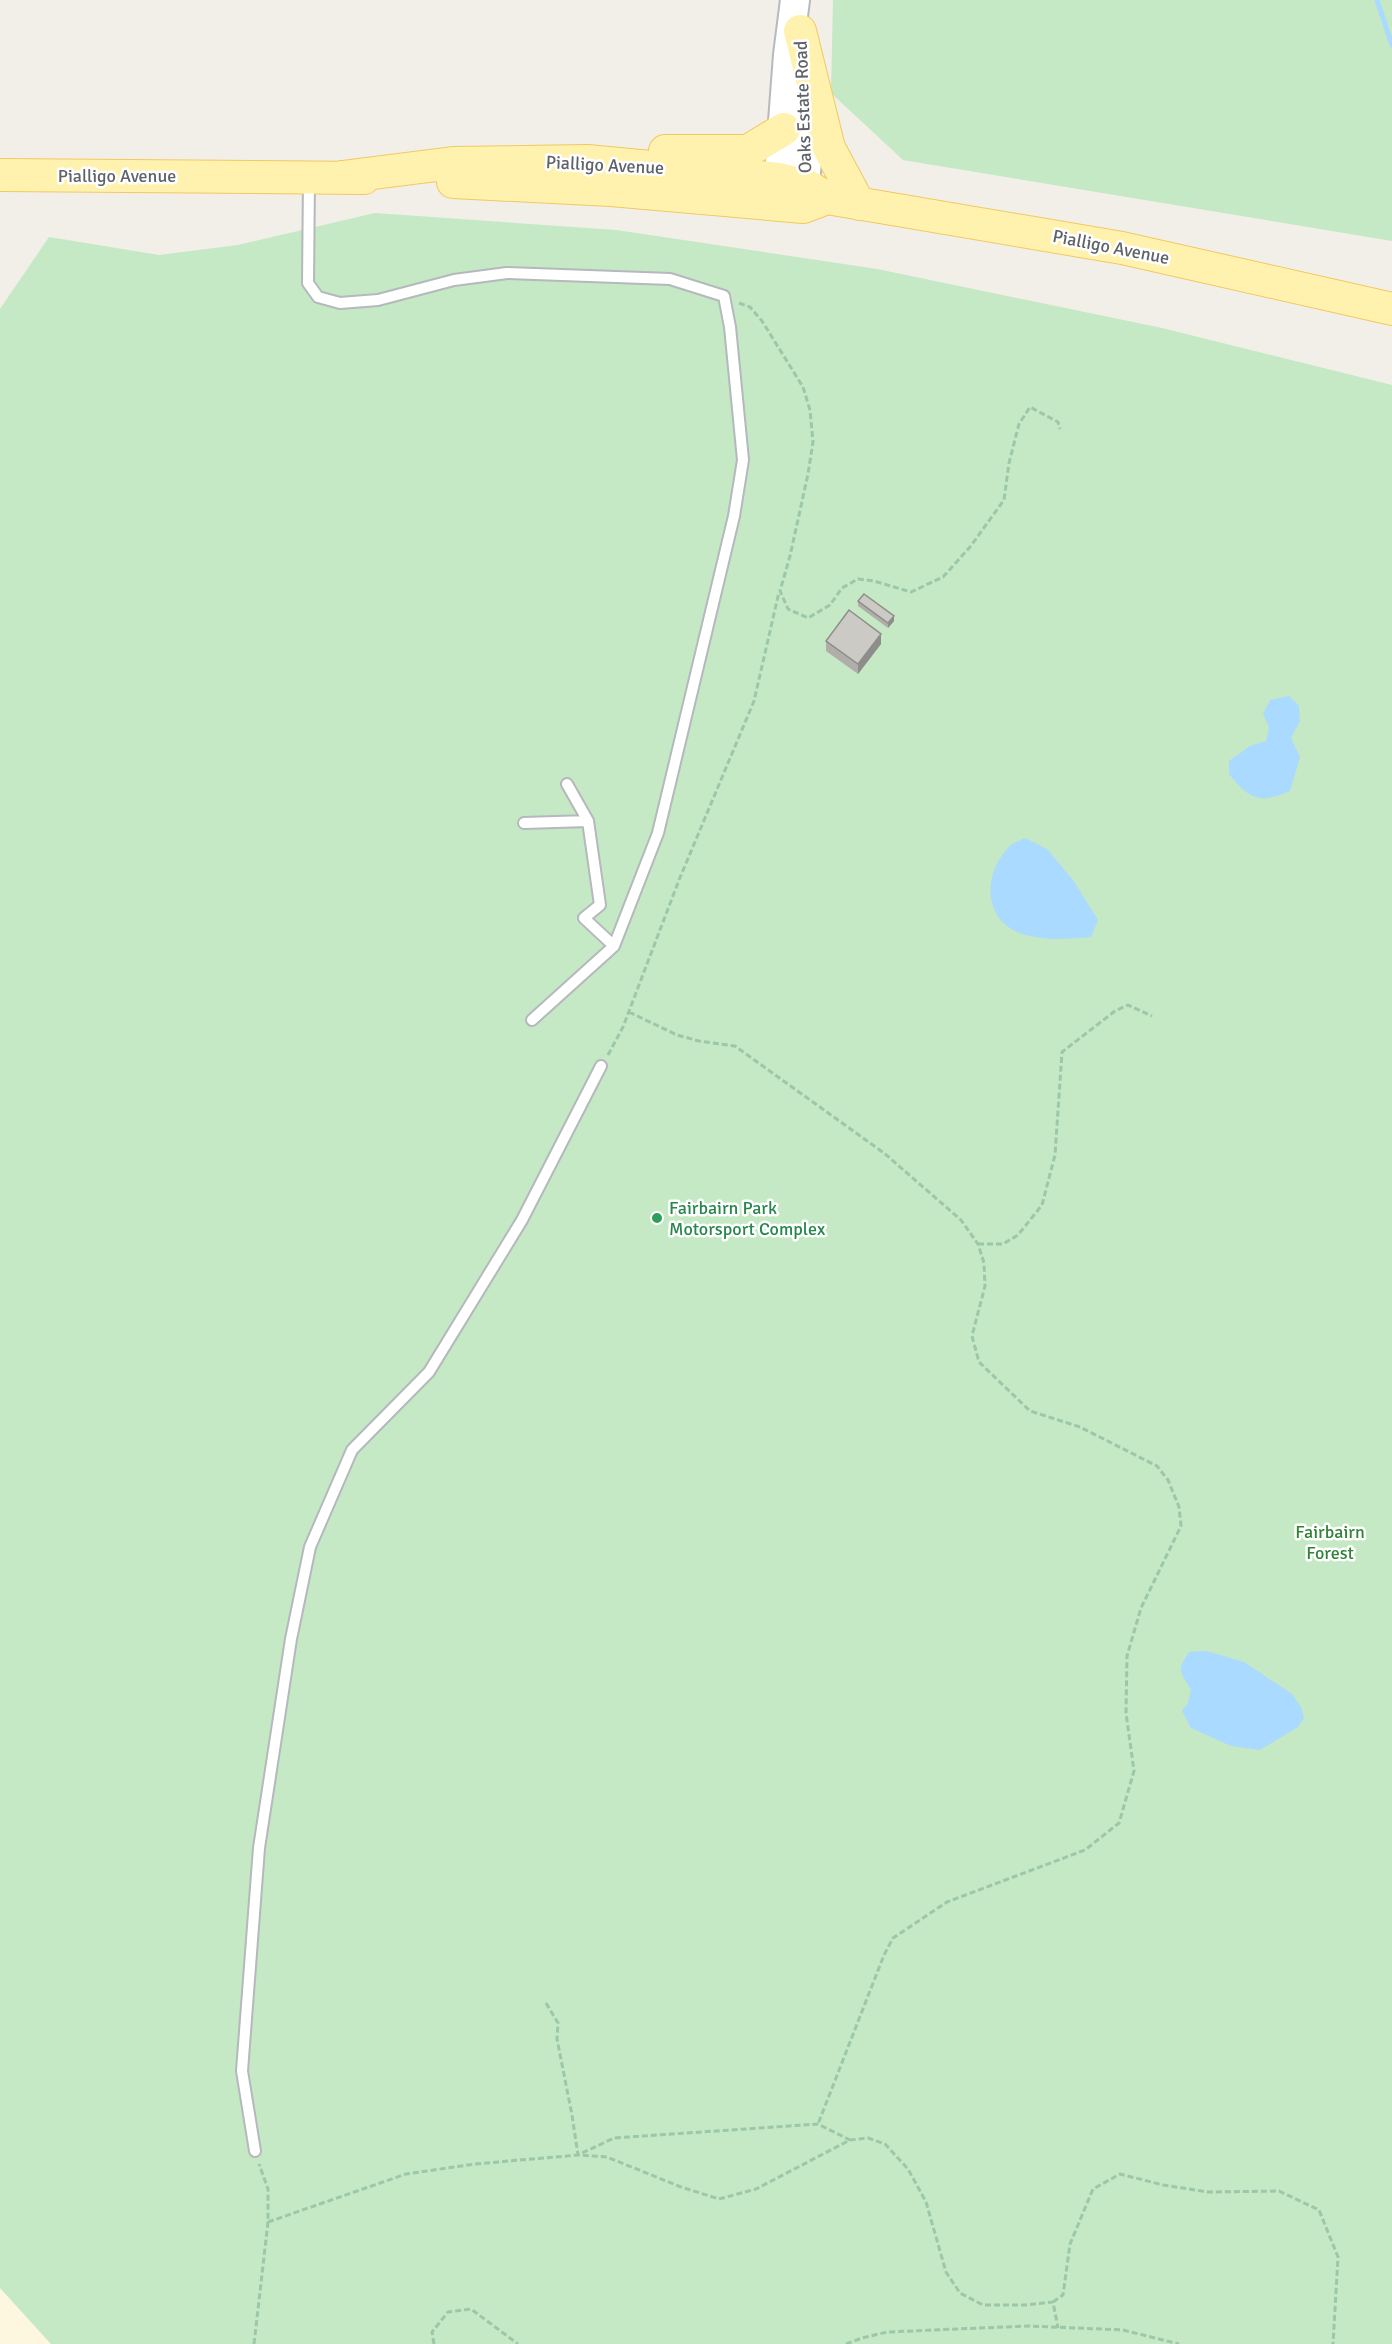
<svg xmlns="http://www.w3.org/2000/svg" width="1392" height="2344" font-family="Signika,sans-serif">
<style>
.commercial{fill:#fef7e0}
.green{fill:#c5e8c5}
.water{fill:#aadaff}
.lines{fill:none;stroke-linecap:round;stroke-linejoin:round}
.stream{stroke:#aadaff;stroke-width:5}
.service-casing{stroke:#b5b8bc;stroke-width:14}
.secondary-casing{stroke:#b6babf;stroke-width:32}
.primary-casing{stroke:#f2c960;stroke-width:34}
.path{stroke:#9cc7a9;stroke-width:3;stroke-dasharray:6 3;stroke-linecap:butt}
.service{stroke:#fff;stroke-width:10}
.secondary{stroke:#fff;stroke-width:28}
.primary{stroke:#fff2af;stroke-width:32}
.wall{fill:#afaea9}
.shaded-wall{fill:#8f8d8a}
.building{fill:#cccac5;stroke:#8f8d8a;stroke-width:1.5}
.leisure-dot{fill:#2e9e5b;stroke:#fff;stroke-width:2}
.labels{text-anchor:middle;stroke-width:5;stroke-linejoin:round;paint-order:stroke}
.street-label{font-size:18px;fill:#5f6368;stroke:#fff}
.leisure-label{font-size:18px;fill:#27864d;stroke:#fff;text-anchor:start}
.park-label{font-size:18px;fill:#348238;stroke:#fff}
</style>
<rect width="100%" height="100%" fill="#f1efe8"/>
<path class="commercial" d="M0,2288L51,2344H0Z"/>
<path class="green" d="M833,0H1392V241L903,160L831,93Z
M375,213L616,230L877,269L1162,328L1392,385V2344H51L0,2288V309L49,237L159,255L238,245Z"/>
<path class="water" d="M1289,696L1299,706L1300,721L1291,738L1300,757L1290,791C1259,804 1250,800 1229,774V761L1250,746L1266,741L1269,727L1263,714L1270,700Z
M1025,838L1047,849L1073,880L1098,920L1091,937C1068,939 1045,941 1022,934C983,921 982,874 1009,847C1012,843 1020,841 1025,838Z
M1206,1651L1244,1662L1292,1694L1301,1707L1304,1718L1298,1727L1260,1750L1231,1746L1191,1728L1182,1711L1188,1703L1191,1690C1180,1670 1176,1672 1189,1652Z"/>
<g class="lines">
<path class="stream" d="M1377,0L1392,45"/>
<g class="service-casing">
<path id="service" d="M309,179L308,283L318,297L340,303L378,300L454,280L507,273L670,279L724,296L730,327L743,460L734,516L658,833L614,946L532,1020
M567,784L588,821L600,905L584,918L614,946
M524,823L588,821
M255,2151L242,2071L259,1848L291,1639L310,1547L352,1450L429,1372L522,1220L601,1066"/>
</g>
<g class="secondary-casing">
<path id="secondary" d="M777,201L788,55L795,0
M803,207L807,160L805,85"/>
</g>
<g class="primary-casing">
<path id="primary" d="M800,31L829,148L859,204
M665,151H748L784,129
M0,175L364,178
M342,177L453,163L587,161L779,179L806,185L827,198L1122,248L1392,309
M453,182L611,190L803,207L827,198"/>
</g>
<path class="path" d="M739,303L750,307L762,321L803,387L810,410L813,442L808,474L790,556L780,591L788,609L808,618L830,605L842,588L858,579L874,581L911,592L943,577L970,547L1004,500L1009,463L1019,424L1030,407L1058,422L1060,429
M629,1012L677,1035L699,1041L735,1046L884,1153L961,1220L978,1244L984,1263L985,1286L972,1336L979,1362L1030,1411L1080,1427L1157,1466L1168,1480L1179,1507L1181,1526L1141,1608L1127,1656L1126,1713L1134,1771L1119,1823L1085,1850L947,1902L893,1938L884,1955L818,2124
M608,1055L623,1027L679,880L754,701L779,592
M978,1244H1003L1018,1235L1042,1205L1055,1155L1062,1052L1115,1011L1128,1005L1152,1016
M546,2003L558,2023L557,2039L572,2115L578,2155L614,2138L818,2124L850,2140
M268,2222L406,2174L475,2164L578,2155L607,2157L681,2187L719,2199L756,2189L850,2140L868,2138L885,2144L908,2169L926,2202L946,2272L960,2293L983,2305H1024L1053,2302L1058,2328
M1053,2302L1063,2295L1070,2244L1093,2189L1120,2174L1163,2185L1208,2192L1279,2191L1319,2210L1338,2257L1333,2344
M254,2344L268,2222V2189L259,2164
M434,2344L432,2332L448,2312L471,2309L518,2344
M846,2344L862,2338L887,2332L1028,2326L1123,2330L1179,2344"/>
<use href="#service" class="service"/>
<use href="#secondary" class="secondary"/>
<use href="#primary" class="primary"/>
</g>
<path class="wall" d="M858,601L894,621L888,628L858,606Z
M826,641L881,644L858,674L826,651Z"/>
<path class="shaded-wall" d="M894,616V621L888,628V623Z
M881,634V644L858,674V664Z"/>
<path class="building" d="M864,594L894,616L888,623L858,601Z
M849,610L881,634L858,664L826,641Z"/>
<circle class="leisure-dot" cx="657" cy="1218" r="6"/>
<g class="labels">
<g class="street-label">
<text transform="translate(803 107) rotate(-92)" y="6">Oaks Estate Road</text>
<text transform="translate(605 165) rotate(3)" y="6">Pialligo Avenue</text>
<text x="117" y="182">Pialligo Avenue</text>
<text transform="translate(1111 247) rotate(11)" y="6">Pialligo Avenue</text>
</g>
<g class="leisure-label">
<text x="669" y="1214">Fairbairn Park<tspan x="669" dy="21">Motorsport Complex</tspan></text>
</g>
<g class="park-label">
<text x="1330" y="1538">Fairbairn<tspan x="1330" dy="21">Forest</tspan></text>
</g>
</g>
</svg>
